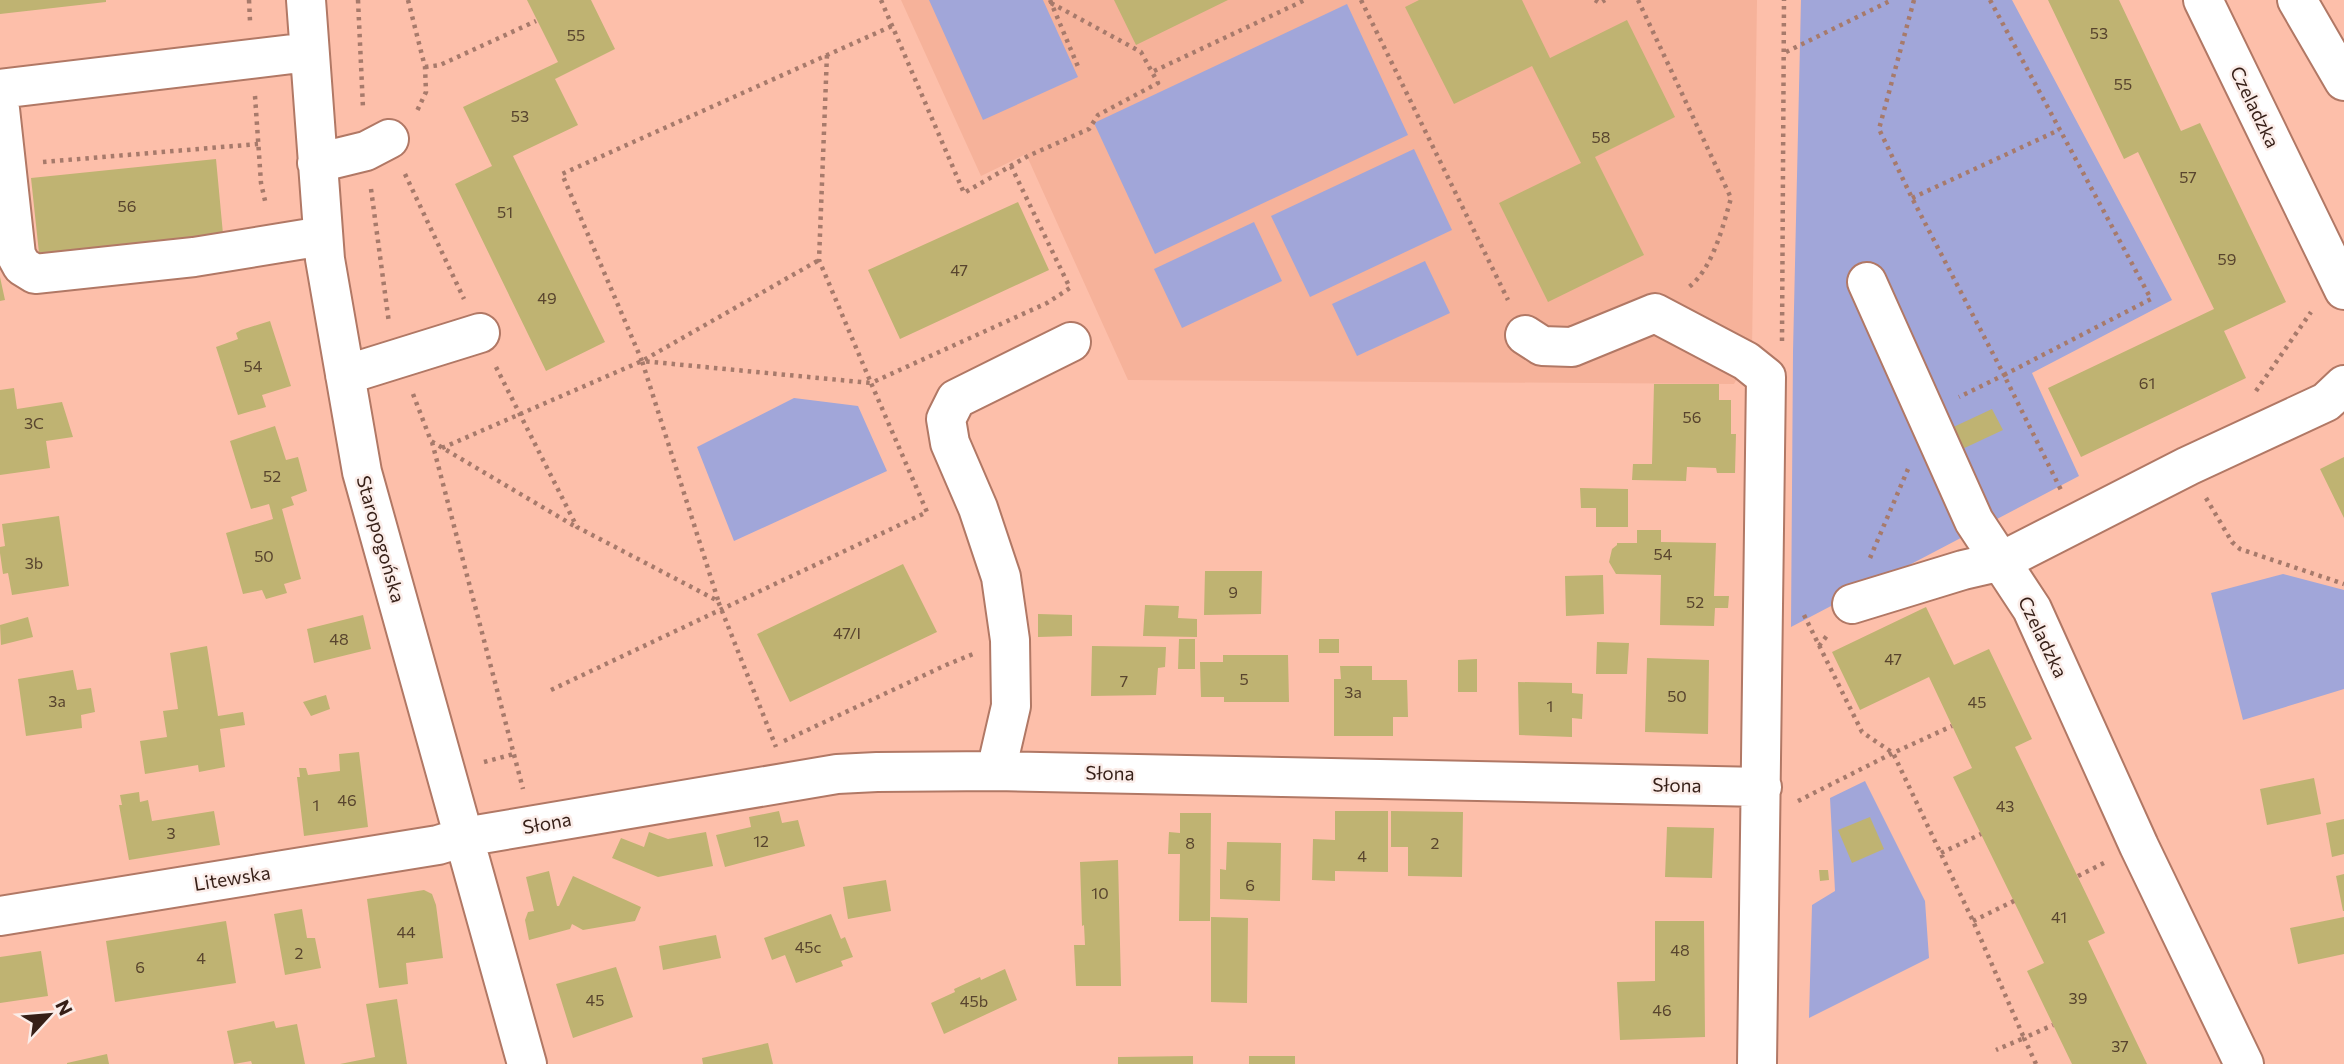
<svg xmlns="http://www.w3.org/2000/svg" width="2344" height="1064" font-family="Commissioner,sans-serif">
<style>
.built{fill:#f6b29a}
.green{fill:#a1a6d9}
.building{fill:#bfb372}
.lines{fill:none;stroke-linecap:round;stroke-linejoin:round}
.minor-casing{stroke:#b17865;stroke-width:42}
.path{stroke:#a77a6b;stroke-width:4.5;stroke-dasharray:3.5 5;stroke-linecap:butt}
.minor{stroke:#fff;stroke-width:38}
.labels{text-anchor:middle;stroke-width:5;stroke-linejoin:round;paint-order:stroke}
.number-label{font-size:16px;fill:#58442e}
.street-label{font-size:19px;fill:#361f17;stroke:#fbede9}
</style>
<rect width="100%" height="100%" fill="#fdbfaa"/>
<path class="built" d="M901,0H1757L1752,350L1734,384L1128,380L1026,154L981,176Z"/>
<path class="green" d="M929,0H1043L1078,77L983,120Z
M1801,0H2012L2172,300L2032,373L2079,476L1791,627L1793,352Z
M1347,4L1408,135L1155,254L1094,123Z
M1414,149L1452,230L1310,297L1271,216Z
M1254,222L1282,281L1182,328L1154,269Z
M1425,261L1450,313L1357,356L1332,304Z
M794,398L858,406L887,471L734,541L697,447Z
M2283,574L2344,590V689L2243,720L2211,593Z
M1865,781L1925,901L1929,958L1809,1018L1812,905L1835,891L1830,798Z"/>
<path class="building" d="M0,0H106V2L0,14Z
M527,0H591L615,49L555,79L578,125L513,156L605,342L546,371L455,184L492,166L463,107L558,62Z
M1114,0H1228L1136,45Z
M1419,0H1522L1550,58L1627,20L1675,117L1595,157L1644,255L1548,302L1499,203L1581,163L1532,66L1454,104L1405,7Z
M2048,0H2119L2181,131L2200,123L2286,302L2224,331L2246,378L2081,457L2048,388L2214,309L2138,152L2124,159Z
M216,159L223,234L39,253L31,178Z
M1018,202L1049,270L900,339L868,270Z
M0,277L5,300L0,301Z
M270,321L291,386L262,395L266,407L238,415L216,347L238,339L236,333L241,330Z
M1654,384H1719V400H1731V434H1736L1735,473H1717L1716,468L1687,467L1686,481L1632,480L1633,464H1652Z
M14,388L17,409L62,402L73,437L46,441L50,468L0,475V390Z
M1992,409L2003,430L1956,452L1947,430Z
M275,426L286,460L298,457L307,491L291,497L294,505L282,509L301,579L284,584L287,593L266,599L262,590L243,594L226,533L273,519L269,504L251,509L230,441Z
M2344,457V518L2320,469Z
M1580,488L1628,489V527H1596V508H1581Z
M59,516L69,586L12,595L8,573L3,574L0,553V547L5,546L2,524Z
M1637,530H1661V542L1716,543L1714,596H1729L1728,608H1715L1714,626L1660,625L1661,575L1616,574L1609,562L1612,549L1617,545V543H1637Z
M903,564L937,632L790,702L757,634Z
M1205,571H1262L1261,614L1204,615Z
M1603,575L1604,614L1566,616L1565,576Z
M1145,605L1179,606L1178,618L1197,619V637L1143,636Z
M1926,607L1954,665L1989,649L2032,739L2015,747L2105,933L2088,941L2147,1064H2072L2027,971L2044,963L1953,777L1972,768L1929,677L1860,710L1832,652Z
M1038,614L1072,615V636L1038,637Z
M363,615L371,649L314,663L307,629Z
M28,617L33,637L1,645L0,625Z
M1179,639H1195V669H1178Z
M1319,639H1339V653H1319Z
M1597,642L1629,643L1627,674H1596Z
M207,646L218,716L243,712L245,725L220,729L225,767L199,772L198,765L145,774L140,741L167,737L163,711L178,709L170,653Z
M1092,646L1166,647L1165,667L1158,668L1156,695L1091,696Z
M1223,655H1288L1289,702H1224V697H1201L1200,662H1223Z
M1647,658L1709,660L1708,734L1645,732Z
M1477,659V692H1458V660Z
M1340,666H1372V680H1407L1408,717H1393V736H1334V679H1341Z
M73,670L77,690L91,688L95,712L81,715L82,728L26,736L18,679Z
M1518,682L1572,683V693L1583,694L1582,719L1572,718V737L1519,735Z
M326,695L330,709L311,716L303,702Z
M359,752L368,827L304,836L297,777H300L299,768H306L308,775L340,771L339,754Z
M2314,778L2321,814L2267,825L2260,789Z
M139,792L140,802L148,800L152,821L214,811L220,845L129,860L119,805H122L120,795Z
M779,811L782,823L798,820L805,846L725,867L716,835L751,827L749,817Z
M1335,811H1388V872L1335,871V881L1312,880L1313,839L1335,840Z
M1391,811L1463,812L1462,877L1408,876V847H1391Z
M1180,813H1211L1210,921H1179L1180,854H1168L1169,832L1180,833Z
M1870,817L1884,849L1852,863L1838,830Z
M2344,819V854L2332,857L2326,823Z
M1667,827L1714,828L1712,878L1665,877Z
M649,832L668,839L706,832L713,866L658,877L612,858L621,838L644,847Z
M1227,842L1281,843L1280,901L1220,899V869L1226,870Z
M1118,860L1121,986H1076L1074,945H1085L1084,925L1082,926L1080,862Z
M1819,870H1828L1829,880L1820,881Z
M549,871L557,906H559L573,876L641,907L635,921L583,930L572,924L570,929L529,940L525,920L528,912L534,911L526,877Z
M2344,874V911H2343L2336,876Z
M886,880L891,911L848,919L843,887Z
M424,890L432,894L436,905L443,958L406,963L408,984L379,988L367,899Z
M302,909L307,938H315L321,968L285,975L274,914Z
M831,914L841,939L845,937L853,957L841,961L843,966L796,983L785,955L772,960L764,938Z
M1211,917L1248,918L1247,1003L1211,1002Z
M2344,917V954L2298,964L2290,928Z
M226,921L236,983L115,1002L106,941Z
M1655,921H1704L1705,1037L1620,1040L1617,982L1655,981Z
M716,935L721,958L663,970L659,946Z
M41,951L48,996L0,1003V957Z
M616,967L633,1017L573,1038L556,984Z
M1005,969L1017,1000L944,1034L931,1003L955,992L954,989L980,977L981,980Z
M397,999L407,1064H340L375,1057L366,1004Z
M274,1021L276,1028L297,1024L305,1064H252L251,1061L234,1064L227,1031Z
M768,1043L773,1064H703L702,1058Z
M107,1054L109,1064H67V1063Z
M1193,1056V1064H1118V1057Z
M1249,1056H1295V1064H1249Z"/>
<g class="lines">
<g class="minor-casing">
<path id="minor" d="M306,0L325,259L362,472L527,1064
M2203,0L2344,290
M2297,0L2344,81
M0,89L309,52
M0,109L16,255L22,266L35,274L194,257L323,236
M317,163L366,151L389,139
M1867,282L1974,521L2032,609L2139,846L2244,1064
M1525,335L1542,346L1572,347L1655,313L1746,361L1766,377L1757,1064
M345,375L480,333
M1852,604L1963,570L2002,561L2188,466L2326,402L2344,385
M996,771L1011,706L1010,640L1001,577L978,508L950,443L946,419L956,399L1071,342
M0,916L438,845L464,837L837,774L877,772L996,771L1762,787"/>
</g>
<path class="path" d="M249,0L250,21
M358,0L363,108
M408,0L425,67L426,92L417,111
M881,0L964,193L1028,156L1089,129L1098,115L1158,83L1152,72
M1050,0L1079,69
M1361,0L1508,300
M1595,0L1600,3L1605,0
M1638,0L1731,198C1723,226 1713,268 1689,287
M1914,0L1879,129L1912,198L2004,375L1959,397
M1990,0L2151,299L2004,375L2061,490
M1051,3L1141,52L1152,72L1305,0
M1786,52L1892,0
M425,67L440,65L536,21
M255,96L261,183L266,205
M43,162L258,144
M405,174L464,299
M371,189L389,323
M1912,198L2059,130
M1782,341L1784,0
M642,361L562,174L892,26
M496,367L577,527L718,601L776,747
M2256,391L2311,312
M413,394L431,441L576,527
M432,442L523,789
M442,448L642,361L819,260
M2206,498L2232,542L2240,549L2344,584
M1870,558L1908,469
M718,600L642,361L871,383L819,260L827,54
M1804,615L1862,732L1893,753L1973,921L2024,1038L1996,1050
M1819,646L1829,633
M551,690L927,512L871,383L1047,303L1070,288L1011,166
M784,741L946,665L973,654
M484,762L514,754
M1798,801L1893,753L1952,726
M1941,853L1981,834
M2078,876L2104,863
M1973,921L2014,901
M2036,1064L2024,1038L2053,1025"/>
<use href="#minor" class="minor"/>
</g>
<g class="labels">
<g class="number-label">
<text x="2099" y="39">53</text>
<text x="576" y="41">55</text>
<text x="2123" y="90">55</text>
<text x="520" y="122">53</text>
<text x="1601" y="143">58</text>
<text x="2188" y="183">57</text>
<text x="127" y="212">56</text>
<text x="505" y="218">51</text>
<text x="2227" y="265">59</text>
<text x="959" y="276">47</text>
<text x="547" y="304">49</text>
<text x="253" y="372">54</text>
<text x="2147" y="389">61</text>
<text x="1692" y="423">56</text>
<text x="34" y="429">3C</text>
<text x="272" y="482">52</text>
<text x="1663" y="560">54</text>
<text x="264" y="562">50</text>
<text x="34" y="569">3b</text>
<text x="1233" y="598">9</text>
<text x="1695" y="608">52</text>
<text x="847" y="639">47/I</text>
<text x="339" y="645">48</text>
<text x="1893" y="665">47</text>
<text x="1244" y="685">5</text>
<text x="1124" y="687">7</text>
<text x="1353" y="698">3a</text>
<text x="1677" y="702">50</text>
<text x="57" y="707">3a</text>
<text x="1977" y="708">45</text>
<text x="1550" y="712">1</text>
<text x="347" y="806">46</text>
<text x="316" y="811">1</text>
<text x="2005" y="812">43</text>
<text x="171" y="839">3</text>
<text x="761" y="847">12</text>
<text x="1190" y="849">8</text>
<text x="1435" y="849">2</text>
<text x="1362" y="862">4</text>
<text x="1250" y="891">6</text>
<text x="1100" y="899">10</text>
<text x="2059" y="923">41</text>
<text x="406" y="938">44</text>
<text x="808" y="953">45c</text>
<text x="1680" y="956">48</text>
<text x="299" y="959">2</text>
<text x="201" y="964">4</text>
<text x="140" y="973">6</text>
<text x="2078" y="1004">39</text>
<text x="595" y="1006">45</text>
<text x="974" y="1007">45b</text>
<text x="1662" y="1016">46</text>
<text x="2120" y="1052">37</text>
</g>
<g class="street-label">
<text transform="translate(2255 107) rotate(64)" y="7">Czeladzka</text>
<text transform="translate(381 539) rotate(74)" y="7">Staropogońska</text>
<text transform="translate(2043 637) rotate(64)" y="7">Czeladzka</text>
<text transform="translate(1110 773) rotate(1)" y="7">Słona</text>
<text transform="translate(1677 785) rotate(1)" y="7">Słona</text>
<text transform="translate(547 823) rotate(-10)" y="7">Słona</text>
<text transform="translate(232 878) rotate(-9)" y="7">Litewska</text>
</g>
</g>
<g transform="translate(49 1015) rotate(64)" stroke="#fbede9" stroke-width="5" paint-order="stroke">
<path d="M0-5L12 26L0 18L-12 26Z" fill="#361f17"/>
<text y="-10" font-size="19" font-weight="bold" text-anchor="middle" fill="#361f17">N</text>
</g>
</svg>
